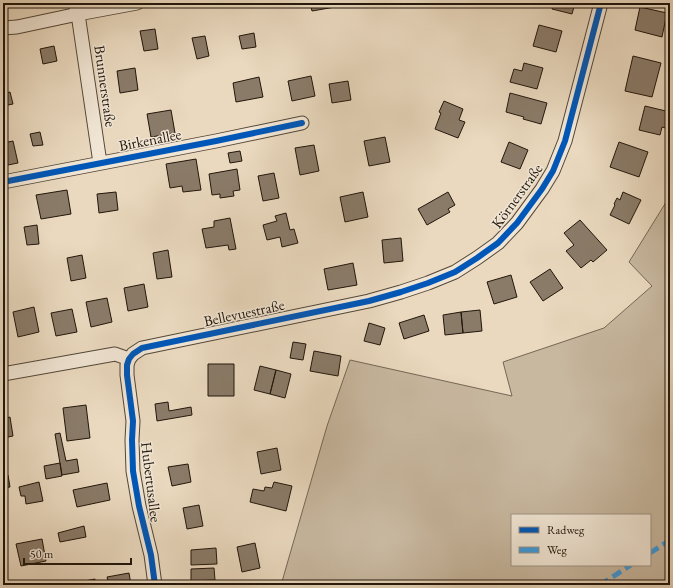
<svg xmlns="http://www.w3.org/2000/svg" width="673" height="588" font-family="'EB Garamond',serif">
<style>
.green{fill:#c8b8a0;stroke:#746756;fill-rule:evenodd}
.building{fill:#8a7b69;stroke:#21160b}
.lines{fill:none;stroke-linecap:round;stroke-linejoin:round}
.minor-casing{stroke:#534738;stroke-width:15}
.minor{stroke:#f1e6d5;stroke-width:13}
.quiet{stroke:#3c9ade;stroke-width:5;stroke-dasharray:10 5;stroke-linecap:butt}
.cycleway-casing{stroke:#f1e6d5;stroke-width:8}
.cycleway{stroke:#0057b8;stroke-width:6}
.labels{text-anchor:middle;stroke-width:3;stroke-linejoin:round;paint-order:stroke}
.street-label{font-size:15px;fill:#21160b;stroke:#f1e6d5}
</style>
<rect width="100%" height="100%" fill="#ead9bf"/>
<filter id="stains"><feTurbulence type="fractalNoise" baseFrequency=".005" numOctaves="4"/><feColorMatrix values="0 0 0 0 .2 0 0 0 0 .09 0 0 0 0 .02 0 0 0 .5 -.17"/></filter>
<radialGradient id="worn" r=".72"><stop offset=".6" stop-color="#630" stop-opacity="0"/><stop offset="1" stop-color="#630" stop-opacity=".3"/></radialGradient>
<path class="green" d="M668,199L670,200V585H281L327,426L350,360L512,396L503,362L604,328L652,286L629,262ZM512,515H650V565H512Z"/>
<path class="building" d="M310,3H334L335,7L312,11Z
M553,3H575L572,14L552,9Z
M640,7L667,13L662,37L635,30Z
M539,25L562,31L556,52L533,46Z
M155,29L158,49L144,51L140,31Z
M254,33L256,47L242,49L239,36Z
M205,36L209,56L197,59L192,38Z
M54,46L57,61L43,64L40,49Z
M633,56L661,63L652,97L625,91Z
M524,63L543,68L537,89L510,82L514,69L522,71Z
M135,68L138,90L120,93L117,71Z
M311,76L315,96L292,101L288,81Z
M259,77L263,97L236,102L233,83Z
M348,81L351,100L332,103L329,84Z
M10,92L13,104L3,106V94Z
M510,93L547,103L541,124L523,119L524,117L506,112Z
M444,101L463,109L459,120L465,122L458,138L435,129L441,113L439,112Z
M645,106L670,112L669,129L662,127L660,135L639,130Z
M171,110L175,133L151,137L147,114Z
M40,132L43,145L33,146L30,134Z
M385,137L390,162L369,166L364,141Z
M13,141L18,163L3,166V143Z
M509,142L528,150L520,169L501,162Z
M619,142L648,152L639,177L610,167Z
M314,145L319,171L300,175L295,148Z
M240,151L242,161L230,163L228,153Z
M196,159L201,190L183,192L182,186L170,188L166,164Z
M237,169L240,190L233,191L234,196L220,198V194L212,195L209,174Z
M274,173L279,198L263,201L258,176Z
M67,190L71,214L41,219L36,195Z
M116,192L118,210L99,213L97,194Z
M363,192L368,217L345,222L340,197Z
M448,192L455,205L448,209L450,212L427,225L418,209Z
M623,192L641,200L629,224L610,215L615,205L614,204L617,198L620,200Z
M286,213L290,230L294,229L298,243L282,247L280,237L267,240L263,225L277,221L275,216Z
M230,218L236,249L229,250L228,245L206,248L202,229L214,227V221Z
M580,220L607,250L593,262L591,260L581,268L566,251L574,245L564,233Z
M37,225L39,244L27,245L24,227Z
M401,238L403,261L384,263L382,240Z
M168,250L172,277L157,279L153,253Z
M82,255L86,278L71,281L67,258Z
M353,263L357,285L328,290L324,269Z
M550,269L563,288L543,301L530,282Z
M511,275L517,297L494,304L487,282Z
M144,284L148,307L128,311L124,288Z
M107,298L112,322L91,327L86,302Z
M34,307L39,332L18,337L13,312Z
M72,309L77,332L56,336L51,313Z
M480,310L482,331L463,333L461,312Z
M461,312L463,333L445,335L443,315Z
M424,315L429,331L404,339L399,323Z
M369,323L385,328L380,345L364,341Z
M293,342L306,344L303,360L290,358Z
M314,351L341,356L338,376L310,371Z
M208,364H234V396H208Z
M260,366L276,370L270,394L254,390Z
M276,370L291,374L285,398L270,394Z
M168,402L169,411L191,407L192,415L157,421L155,404Z
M86,405L90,438L67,441L63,408Z
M10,417L13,436L3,438V419Z
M60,433L66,461L77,459L79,472L62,475L55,434Z
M277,448L281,470L261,474L257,452Z
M60,463L62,476L46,479L44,466Z
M188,464L191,482L172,486L168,467Z
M8,475L10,487L3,488V476Z
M39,482L43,501L26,504L25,496H21L19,487Z
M274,482L292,486L286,511L250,502L253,489L264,491L265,487L272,488Z
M107,483L110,500L77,507L73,490Z
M199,505L203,526L187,529L183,508Z
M84,526L86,537L60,542L58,533Z
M42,539L46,561L21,566L16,544Z
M255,543L260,568L242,572L237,547Z
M216,548L217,564L191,565V550Z
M214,568L215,580L191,581V569Z
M129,573L131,585H109L107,577Z
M95,579L96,585H74V583Z"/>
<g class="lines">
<g class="minor-casing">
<path id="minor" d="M75,3L78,14L100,163
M3,28L17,27L78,14L137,3
M3,182L216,141L302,123
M3,374L115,354L129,359
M155,585L151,555L139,506L133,471L132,440L133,421L127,375V365L129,359L133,354L142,348L369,301L401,292L428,283L455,272L477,258L498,243L517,223L542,189L553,171L565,141L601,3"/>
</g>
<use href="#minor" class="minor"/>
<path class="quiet" d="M650,553L670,540
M600,585L631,565"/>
<g class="cycleway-casing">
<path id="cycleway" d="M3,182L216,141L302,123
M155,585L151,555L139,506L133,471L132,440L133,421L127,375V365L129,359L133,354L142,348L369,301L401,292L428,283L455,272L477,258L498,243L517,223L542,189L553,171L565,141L601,3"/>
</g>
<use href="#cycleway" class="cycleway"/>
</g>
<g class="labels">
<g class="street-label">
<text transform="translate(105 86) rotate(82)" y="5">Brunnerstraße</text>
<text transform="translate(150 140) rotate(-11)" y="5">Birkenallee</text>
<text transform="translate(517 196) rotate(-54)" y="5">Körnerstraße</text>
<text transform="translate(244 313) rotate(-12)" y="5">Bellevuestraße</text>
<text transform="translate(151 482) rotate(83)" y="5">Hubertusallee</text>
</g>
</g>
<rect width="673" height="588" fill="none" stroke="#ead9bf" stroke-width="16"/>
<rect x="4" y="4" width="665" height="580" fill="none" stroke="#21160b" stroke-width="2"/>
<rect x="8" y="8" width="657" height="572" fill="none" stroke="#21160b"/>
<rect x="511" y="514" width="140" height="52" fill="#f1e6d5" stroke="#9e9384"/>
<rect x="519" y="527" width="20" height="6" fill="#0057b8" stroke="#9e9384"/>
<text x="547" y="534" font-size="12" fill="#21160b">Radweg</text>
<rect x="519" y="547" width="20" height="6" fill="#3c9ade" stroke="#9e9384"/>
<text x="547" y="554" font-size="12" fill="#21160b">Weg</text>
<path d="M24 558v6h107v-6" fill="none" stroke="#21160b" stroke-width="2"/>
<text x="30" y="558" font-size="12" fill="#21160b" stroke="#f1e6d5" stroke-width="3" paint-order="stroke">50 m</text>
<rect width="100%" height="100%" filter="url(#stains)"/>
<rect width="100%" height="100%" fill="url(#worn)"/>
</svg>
